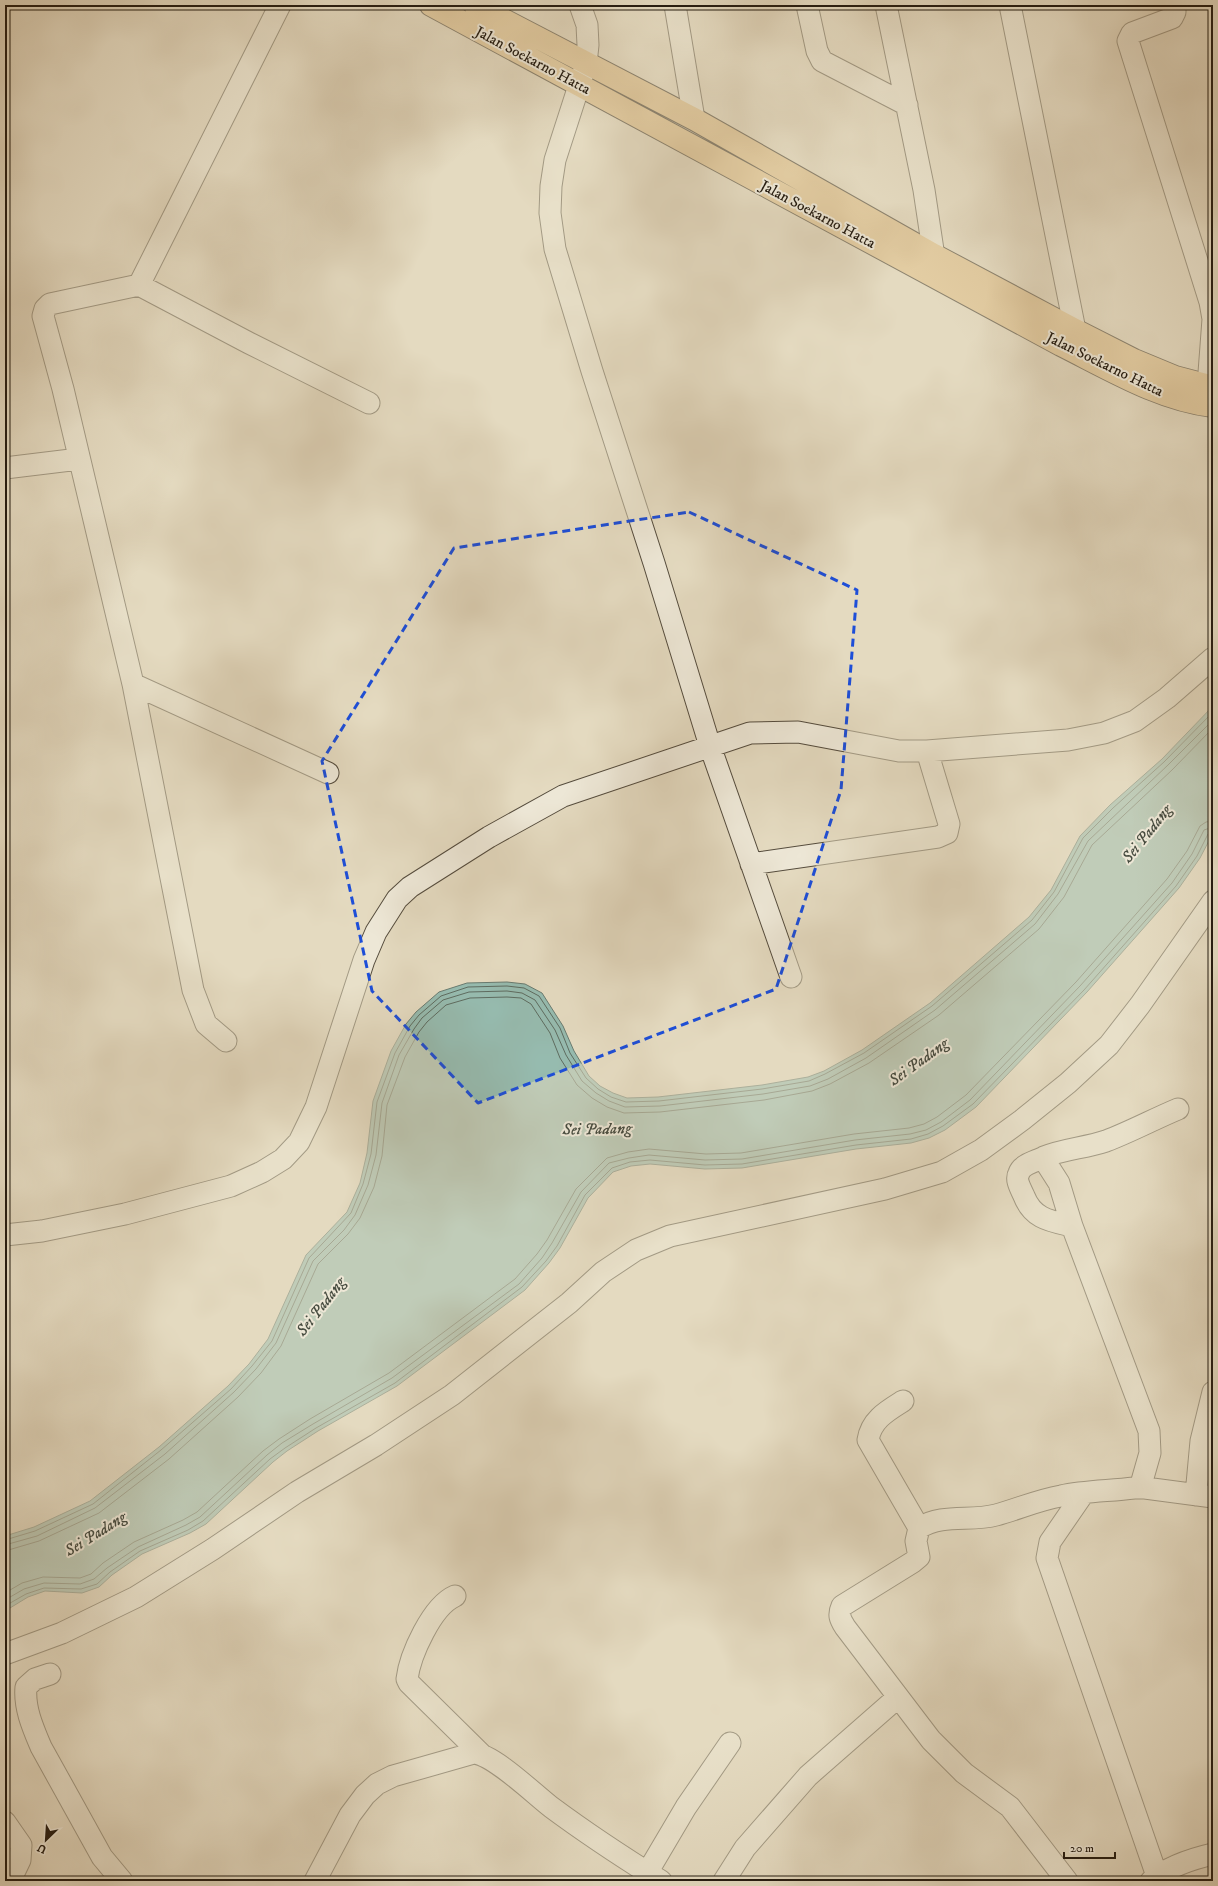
<svg xmlns="http://www.w3.org/2000/svg" width="1218" height="1886" font-family="'IM FELL DW Pica',serif">
<style>
.water{fill:#96bbaf;stroke:#697b70}
.lines{fill:none;stroke-linecap:round;stroke-linejoin:round}
.shore{stroke:#5e6c60;stroke-width:1}
.minor-casing{stroke:#554c3d;stroke-width:23}
.highway-casing{stroke:#251c11;stroke-width:24}
.minor{stroke:#ede7d6;stroke-width:21}
.highway{stroke:#e2bd80;stroke-width:22}
.marked{fill:none;stroke:#1d4ed8;stroke-width:3;stroke-dasharray:8 5;stroke-linejoin:round}
.labels{text-anchor:middle;stroke-width:4;stroke-linejoin:round;paint-order:stroke}
.street-label{font-size:15px;fill:#251c11;stroke:#ede7d6}
.water-label{font-size:16px;font-style:italic;fill:#474c40;stroke:#ede7d6}
</style>
<rect width="100%" height="100%" fill="#e4dac0"/>
<filter id="stains"><feTurbulence type="fractalNoise" baseFrequency=".005" numOctaves="4"/><feColorMatrix values="0 0 0 0 .2 0 0 0 0 .09 0 0 0 0 .02 0 0 0 .5 -.17"/></filter>
<radialGradient id="worn" r=".72"><stop offset=".6" stop-color="#630" stop-opacity="0"/><stop offset="1" stop-color="#630" stop-opacity=".3"/></radialGradient>
<path class="water" d="M1213,706V833L1200,858L1179,888L1087,992L976,1107L945,1130L929,1138L911,1143L856,1149L742,1168L705,1169L650,1164L631,1166L613,1172L588,1198L560,1248L549,1263L525,1290L397,1386L318,1431L287,1451L273,1462L206,1524L190,1533L142,1554L112,1575L99,1587L82,1593L45,1591L28,1597L5,1611V1536L34,1527L90,1501L159,1447L228,1386L249,1364L268,1339L306,1255L347,1212L360,1183L367,1153L373,1101L391,1051L406,1024L416,1012L439,992L467,983L507,982L525,984L542,993L563,1026L574,1051L589,1076L600,1086L613,1093L627,1098L658,1097L762,1085L808,1077L824,1071L862,1050L930,1003L1029,917L1051,890L1080,836L1110,805L1162,759Z"/>
<g class="lines">
<path class="shore" d="M5,1540L35,1531L93,1504L161,1450L231,1389L252,1366L272,1341L309,1258L351,1213L363,1184L371,1154L377,1102L395,1053L410,1026L419,1015L441,996L468,987L507,986L524,988L539,996L560,1028L570,1053L586,1078L598,1089L611,1097L626,1102L659,1101L762,1089L809,1081L825,1074L864,1053L932,1006L1032,920L1054,892L1083,838L1113,808L1164,762L1213,712
M5,1545L37,1536L95,1508L165,1454L234,1392L256,1369L276,1343L313,1261L344,1230L355,1215L368,1185L376,1155L382,1103L399,1055L414,1029L422,1018L443,1000L469,992L507,991L522,993L535,1000L555,1030L566,1055L582,1081L596,1093L609,1101L625,1107L660,1106L763,1094L810,1086L828,1079L866,1058L935,1010L1035,924L1058,894L1088,841L1168,765L1213,720
M5,1551L39,1541L99,1513L169,1459L238,1397L261,1373L281,1346L318,1264L348,1234L360,1218L374,1187L382,1156L387,1105L405,1057L419,1032L427,1022L446,1005L470,998L507,997L521,998L531,1004L550,1033L560,1058L577,1085L592,1098L607,1107L624,1113L660,1112L764,1100L812,1091L830,1084L869,1063L939,1015L1039,929L1064,897L1092,845L1172,770L1213,728
M5,1593L22,1583L43,1577L80,1578L91,1574L103,1563L134,1542L183,1520L197,1512L263,1451L279,1439L310,1419L389,1373L515,1279L537,1254L547,1240L576,1189L607,1158L628,1152L649,1149L706,1154L741,1153L854,1134L909,1128L924,1124L937,1117L966,1095L1076,982L1167,879L1187,851L1200,826L1206,822L1213,821
M5,1600L24,1589L44,1583L80,1584L94,1579L107,1568L138,1547L186,1525L200,1517L267,1455L282,1443L313,1424L392,1378L519,1284L542,1258L552,1243L581,1192L609,1163L629,1158L649,1155L705,1160L742,1159L855,1140L910,1134L926,1130L941,1122L970,1100L1080,986L1172,883L1192,854L1204,830L1213,827
M5,1606L26,1594L44,1588L81,1589L97,1584L110,1572L140,1551L188,1530L203,1521L270,1459L285,1448L316,1428L395,1383L522,1287L546,1261L557,1246L585,1195L612,1168L630,1162L650,1160L705,1165L742,1164L856,1145L911,1139L928,1134L943,1126L973,1104L1084,990L1176,886L1197,856L1208,834L1213,832"/>
<g class="minor-casing">
<path id="minor" d="M580,5L587,25L588,45L586,64L555,160L551,186L550,213L555,249L592,371L654,563L710,746L791,977
M675,5L694,119
M807,5L817,51L822,61L907,105
M886,5L924,190L936,270
M1010,5L1075,330L1076,344
M1175,5V12L1172,18L1132,33L1128,41L1210,302L1213,319L1208,386
M139,285L249,343L369,403
M5,468L79,459
M133,684L328,773
M751,864L938,837L947,833L949,824L927,751
M226,1041L206,1024L193,990L133,684L63,389L43,316L45,309L50,304L139,285L280,5
M1043,1158L1059,1183L1072,1226
M5,1235L42,1231L125,1214L231,1186L262,1172L283,1159L299,1142L316,1107L364,960L376,932L397,899L410,887L489,837L563,796L750,733L798,732L899,751H927L1068,740L1104,733L1135,721L1167,698L1213,658
M903,1401C887,1411 871,1420 868,1440L919,1528
M1140,1488L1150,1453L1149,1431L1072,1226C1050,1221 1033,1219 1024,1196C1021,1189 1015,1180 1019,1173C1022,1164 1037,1161 1044,1157C1064,1149 1085,1148 1106,1141C1130,1132 1154,1119 1178,1109
M1083,1494L1050,1542L1047,1558L1157,1876
M1196,1495L1201,1441L1213,1392
M455,1596C432,1606 410,1655 407,1679L409,1683L481,1754
M5,1654L62,1633L136,1597L213,1549L297,1492L376,1445L452,1395L569,1303L603,1272L636,1250L670,1236L885,1189L942,1172L981,1150L1022,1120L1068,1083L1109,1045L1140,1005L1213,901
M50,1674L35,1679L26,1687C24,1708 33,1728 41,1747L102,1857L122,1881
M5,1822L21,1845L20,1860L10,1881
M647,1873L686,1807L730,1743
M315,1881L350,1815L365,1795L377,1784L393,1776L474,1753C494,1755 533,1793 551,1807C586,1833 624,1858 661,1881
M724,1881L745,1848L808,1776L897,1698
M1067,1881L1010,1807L964,1773L931,1740L845,1627C840,1619 838,1615 842,1606L913,1562L919,1557L916,1541L919,1528C943,1513 970,1522 996,1515C1018,1509 1038,1500 1061,1496C1084,1491 1110,1491 1134,1488H1145L1213,1497
M1151,1881C1169,1866 1191,1859 1213,1854"/>
</g>
<g class="highway-casing">
<path id="highway" d="M431,5L1061,345C1109,369 1160,400 1213,406
M475,5L694,119L934,255L1075,330L1134,360L1175,377L1213,387"/>
</g>
<use href="#minor" class="minor"/>
<use href="#highway" class="highway"/>
</g>
<path d="M0 0H1218V1886H0ZM689,512L857,590L841,790L776,989L478,1103L372,991L322,761L454,548Z" fill="#e4dac0" fill-opacity=".55" fill-rule="evenodd"/>
<path class="marked" d="M689,512L857,590L841,790L776,989L478,1103L372,991L322,761L454,548Z"/>
<g class="labels">
<g class="street-label">
<text transform="translate(533 60) rotate(28)" y="5">Jalan Soekarno Hatta</text>
<text transform="translate(818 214) rotate(28)" y="5">Jalan Soekarno Hatta</text>
<text transform="translate(1105 364) rotate(26)" y="5">Jalan Soekarno Hatta</text>
</g>
<g class="water-label">
<text transform="translate(1146 833) rotate(-51)" y="6">Sei Padang</text>
<text transform="translate(918 1061) rotate(-36)" y="6">Sei Padang</text>
<text transform="translate(597 1128) rotate(-1)" y="6">Sei Padang</text>
<text transform="translate(320 1306) rotate(-52)" y="6">Sei Padang</text>
<text transform="translate(95 1533) rotate(-32)" y="6">Sei Padang</text>
</g>
</g>
<rect width="1218" height="1886" fill="none" stroke="#e4dac0" stroke-width="20"/>
<rect x="6" y="6" width="1206" height="1874" fill="none" stroke="#251c11" stroke-width="2"/>
<rect x="10" y="10" width="1198" height="1866" fill="none" stroke="#251c11"/>
<g transform="translate(46 1840) rotate(205)" stroke="#ede7d6" stroke-width="3" paint-order="stroke">
<path d="M0-3L7 15L0 10L-7 15Z" fill="#251c11"/>
<text y="-6" font-size="11" font-weight="bold" text-anchor="middle" fill="#251c11">U</text>
</g>
<path d="M1064 1852v6h51v-6" fill="none" stroke="#251c11" stroke-width="2"/>
<text x="1070" y="1852" font-size="12" fill="#251c11" stroke="#ede7d6" stroke-width="3" paint-order="stroke">20 m</text>
<rect width="100%" height="100%" filter="url(#stains)"/>
<rect width="100%" height="100%" fill="url(#worn)"/>
</svg>
